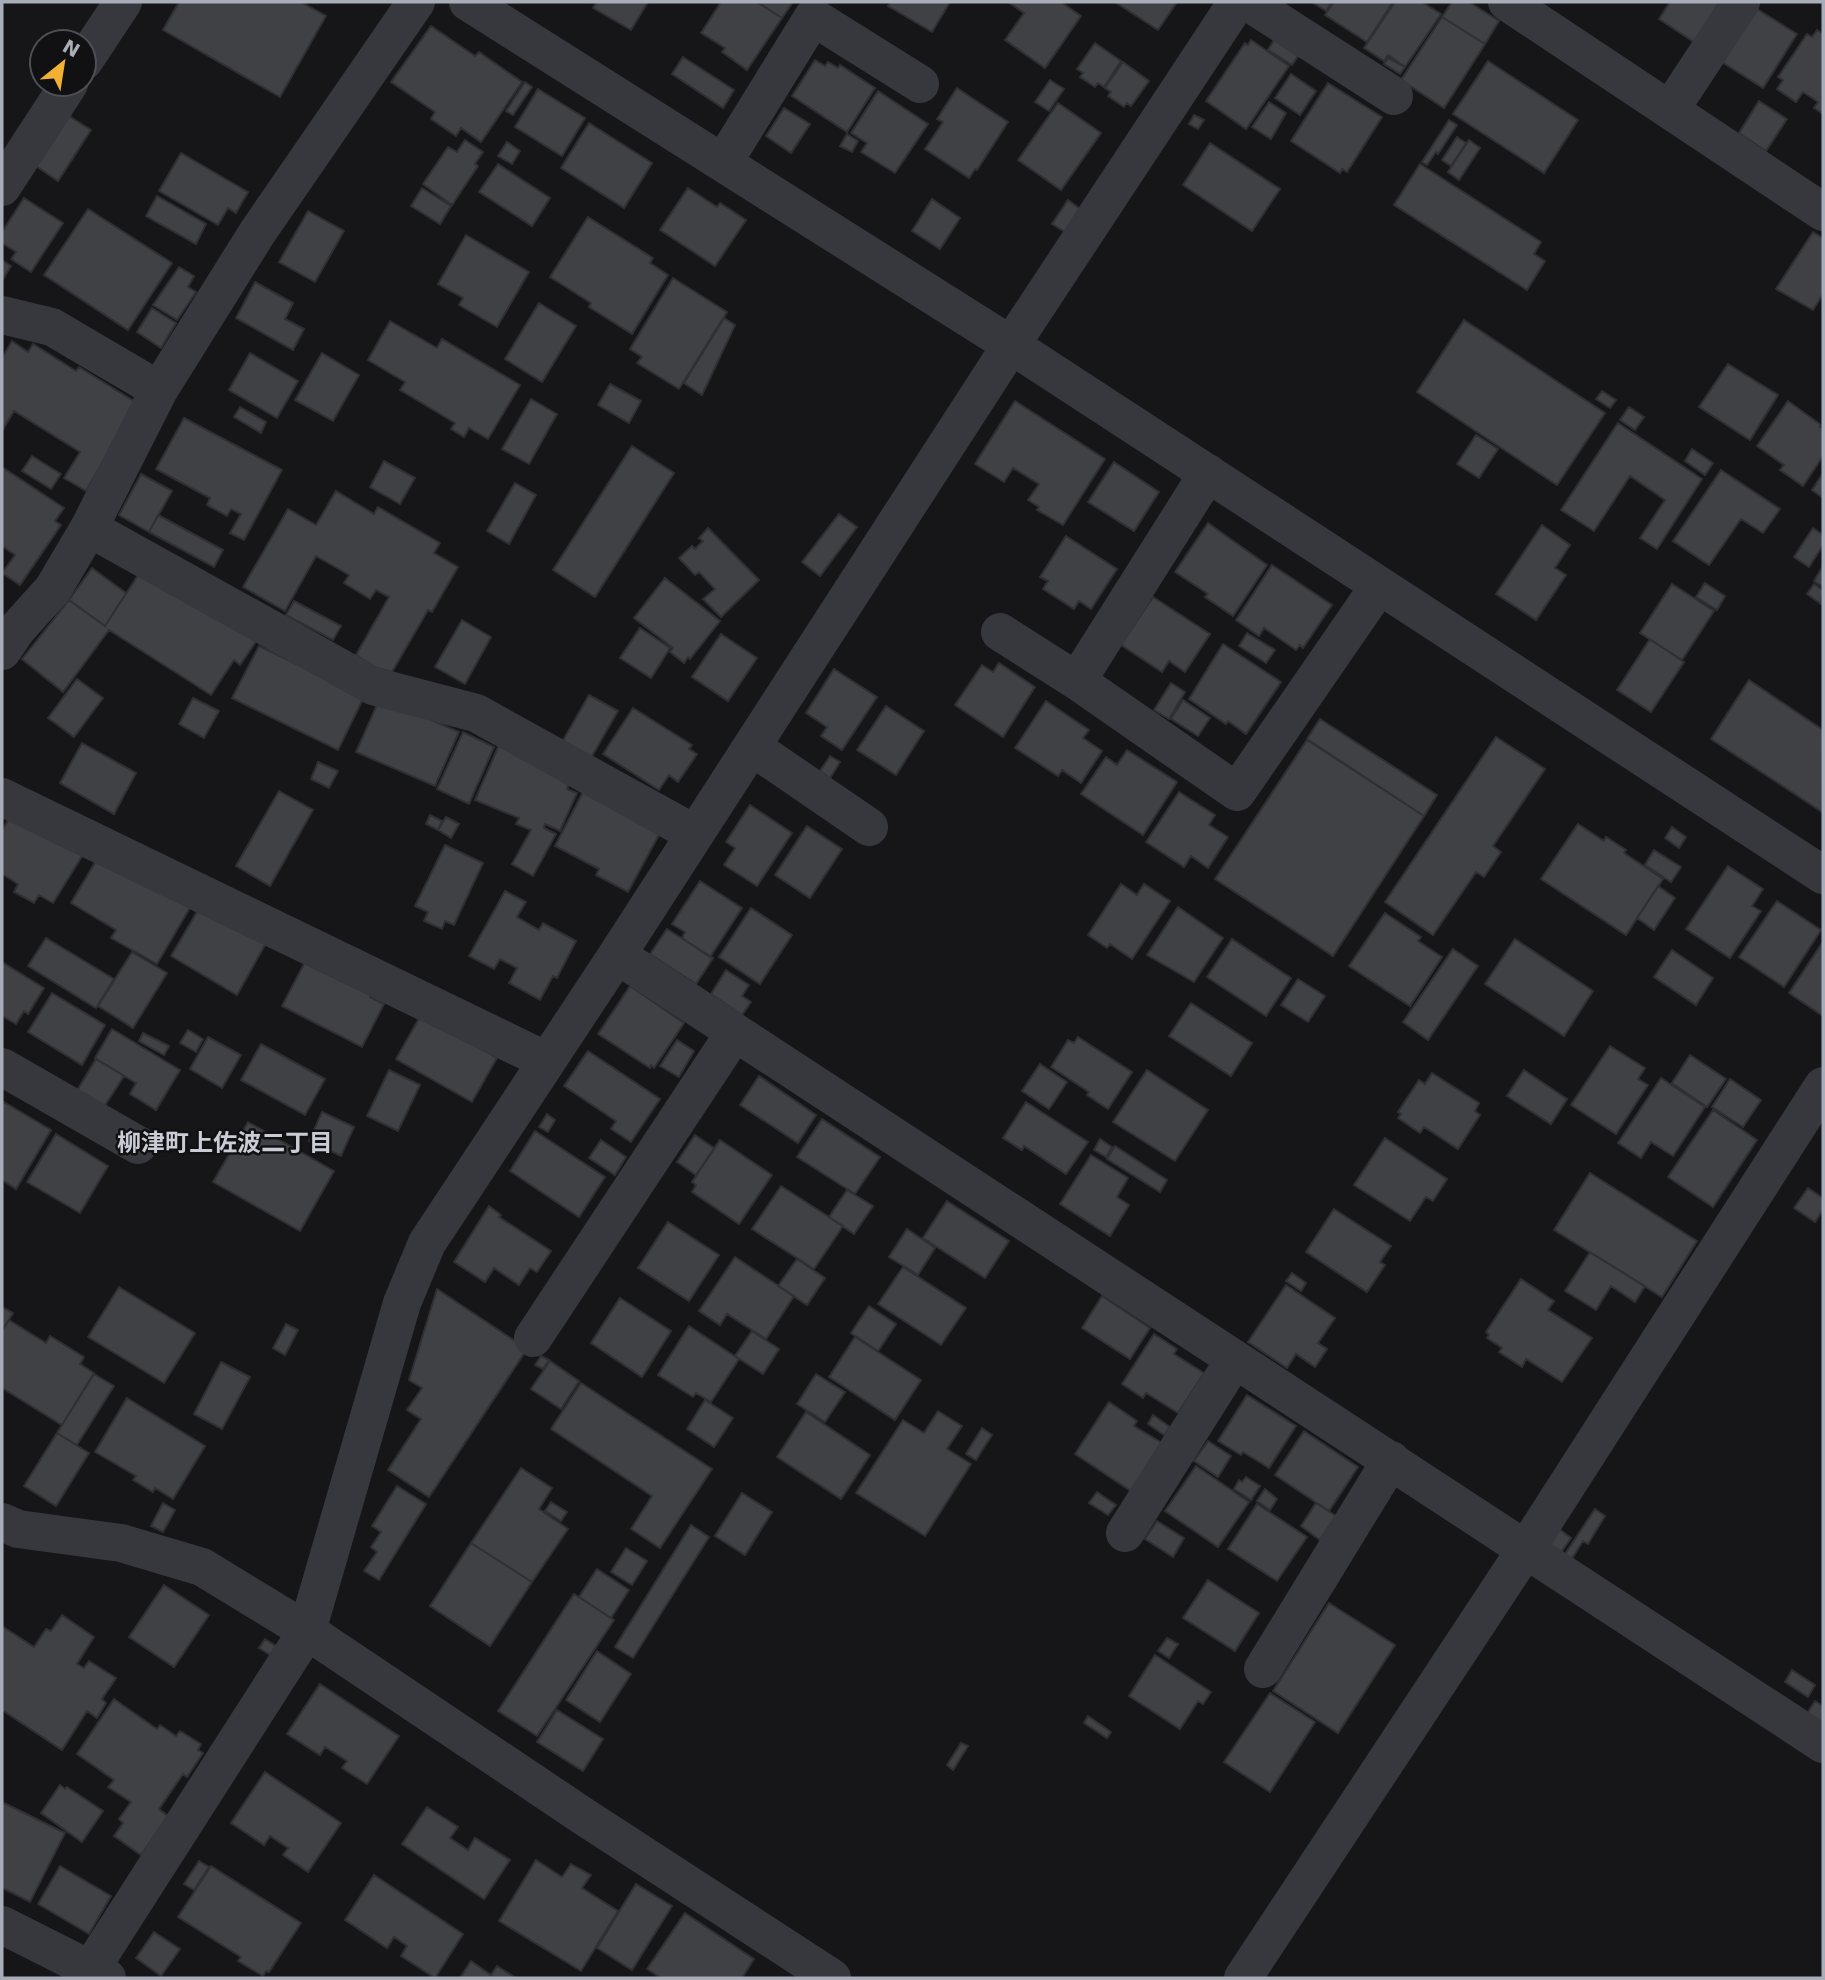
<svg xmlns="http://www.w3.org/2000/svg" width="1825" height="1980" font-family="'DejaVu Sans','Noto Sans JP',sans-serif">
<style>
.building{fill:#404145;stroke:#303034;stroke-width:2}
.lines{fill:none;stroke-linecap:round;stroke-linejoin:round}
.minor{stroke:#37383d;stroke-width:38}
.labels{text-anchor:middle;stroke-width:5;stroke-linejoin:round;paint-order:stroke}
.neighbourhood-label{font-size:24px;font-weight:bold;fill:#c9ccd4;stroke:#111113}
</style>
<rect width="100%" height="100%" fill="#161618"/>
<path class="building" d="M179,2H301L326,16L280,97L163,30Z
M597,2H648L631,30L593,8Z
M721,2H757L782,18L747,70L722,52L725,48L701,33Z
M757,2H793L782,18Z
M891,2H950L932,32L888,6Z
M1008,2H1061L1081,16L1045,68L1005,40L1024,13Z
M1115,2H1177L1158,30Z
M1312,2H1332L1326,11Z
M1334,2H1393L1367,42L1325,15Z
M1395,2H1422L1441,14L1405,67L1388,55L1384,61L1364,48Z
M1452,2H1469L1499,21L1485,44L1442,17Z
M1670,2H1725L1697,44L1659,19Z
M1757,9L1797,34L1763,88L1722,62Z
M1442,17L1485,44L1444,108L1401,80Z
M431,26L475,56L479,52L522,82L481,142L461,128L456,136L431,119L435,112L391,82Z
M1817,30L1823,34V114L1814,108L1818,102L1803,92L1796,102L1777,89L1783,80L1778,77L1807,34L1812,37Z
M1251,40L1289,66L1246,129L1206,101L1245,43L1248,45Z
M1274,40L1298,56L1292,65L1268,50Z
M1095,43L1121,61L1104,87L1098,83L1095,87L1080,77L1083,73L1077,69Z
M683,57L734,90L723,108L672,74Z
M1388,58L1405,67L1400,74L1384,64Z
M815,60L825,66L828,62L838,68L840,65L875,88L847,132L792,96Z
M1488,61L1578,120L1544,173L1453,114Z
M1123,62L1149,81L1131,106L1127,103L1124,107L1108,96L1111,92L1105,88Z
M1291,74L1316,91L1300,115L1275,98Z
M1050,80L1064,89L1049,111L1035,102Z
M525,82L532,87L513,115L506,111Z
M1328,83L1382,117L1347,172L1342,169L1340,173L1291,141Z
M957,88L1008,122L977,170L975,169L969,178L925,149L943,122L937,119Z
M538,89L585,118L562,156L515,127Z
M878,91L928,124L895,173L861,152L867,143L851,133Z
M1759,101L1787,119L1766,151L1739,133Z
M1269,102L1286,113L1271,139L1252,127Z
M1058,103L1101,133L1061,190L1018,160Z
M784,108L810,124L791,153L766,136Z
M1194,115L1204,120L1198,129L1189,124Z
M69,116L91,130L58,181L36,166Z
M1449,120L1457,125L1438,154L1436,152L1427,165L1422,162Z
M589,123L652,163L624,208L561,168Z
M847,134L858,141L852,152L840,146Z
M1457,137L1466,143L1451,166L1442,160Z
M465,140L483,152L475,164L478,166L452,205L423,184L448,147L457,152Z
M1469,140L1480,148L1459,180L1448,172Z
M507,142L520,151L512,164L498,156Z
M1210,143L1280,189L1252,231L1183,185Z
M181,153L248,192L236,213L228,208L218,225L159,191Z
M498,164L550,198L532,226L479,192Z
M1420,164L1541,242L1534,254L1545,261L1527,290L1394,205Z
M422,188L451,206L440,224L411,206Z
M688,188L717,207L720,203L746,220L715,266L660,230Z
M157,196L206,224L196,244L146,216Z
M24,198L63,223L31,272L11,259L16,252L2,243V232Z
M932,199L960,218L940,249L912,231Z
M1068,200L1080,209L1065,232L1052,224Z
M88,209L172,263L128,330L44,275Z
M308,211L344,231L315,282L279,262Z
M588,217L653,258L650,263L668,275L632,334L589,307L591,303L550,277Z
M1813,232L1823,238V294L1813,310L1776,289Z
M466,235L529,272L497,327L459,305L463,298L438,284Z
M2,260L11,266L2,281Z
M179,267L194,276L188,287L196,292L177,320L153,305Z
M673,278L727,312L679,389L637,363L642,357L630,349Z
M255,282L293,303L285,319L304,329L293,350L236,318Z
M539,303L576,326L542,382L505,359Z
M152,308L176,323L161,348L137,332Z
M724,318L735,325L702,395L684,383Z
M1464,320L1605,413L1557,485L1417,392Z
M390,321L437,348L442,339L520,385L488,439L469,428L464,437L451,429L455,423L400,390L405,382L368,360Z
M12,341L28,352L33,344L76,371L79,367L137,403L86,491L64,478L80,452L14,411L2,431V358Z
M250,353L298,381L277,418L229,390Z
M322,353L359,375L333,421L295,400Z
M1728,364L1778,395L1750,440L1699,407Z
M610,384L641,401L629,423L598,405Z
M1602,391L1616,400L1610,408L1596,399Z
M531,399L557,414L529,464L502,449Z
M1015,401L1105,459L1063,525L1037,510L1039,507L1028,500L1039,484L1013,468L1004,482L975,464Z
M1788,401L1821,425L1820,427L1823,429V456L1803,486L1780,470L1784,465L1757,446Z
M240,407L266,422L261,433L234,417Z
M1629,407L1644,417L1635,430L1620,420Z
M184,418L282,470L244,540L230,533L241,514L231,509L227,516L207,505L210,498L156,469Z
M1618,423L1702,479L1657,549L1640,538L1665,500L1630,476L1594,531L1561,510Z
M1476,435L1498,449L1479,478L1457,464Z
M632,446L674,473L595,597L553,570Z
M1692,449L1713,463L1705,475L1685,461Z
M32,456L61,474L51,489L22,471Z
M384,461L415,478L400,504L370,487Z
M1114,462L1159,492L1134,531L1088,502Z
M2,467L64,508L55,521L61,525L20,585L2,573L15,555L2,546Z
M1721,470L1780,509L1763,533L1741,519L1709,565L1673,541Z
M1823,473V498L1812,490Z
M141,474L172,491L149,532L119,515Z
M515,483L536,495L509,544L487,531Z
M336,491L374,514L378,507L440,543L434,553L458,567L432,612L428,610L392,672L377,668L356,655L389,597L376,590L370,599L344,583L349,575L316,556L285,611L243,587L288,509L316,525Z
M839,514L857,527L820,576L802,562Z
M158,515L223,550L214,567L149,532Z
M1208,523L1267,565L1233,616L1205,597L1208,594L1175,572Z
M1542,525L1570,545L1555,568L1566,575L1536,620L1496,594Z
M708,528L759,580L721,617L703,599L715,589L699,572L695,575L679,558L692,546L695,549L703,541L699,538Z
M1813,528L1823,535V545L1809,567L1794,557Z
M1066,536L1117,569L1091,609L1079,601L1074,609L1043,589L1048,581L1040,577Z
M1272,565L1332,605L1303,648L1300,645L1296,650L1264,628L1259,636L1236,620Z
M144,566L257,640L240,665L234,660L211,695L109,630L63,692L22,659L69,600L105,626Z
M1823,566V587L1814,581Z
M92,568L126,593L105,626L69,600Z
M665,578L720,621L690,659L688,657L684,663L670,652L673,648L634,618Z
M1705,583L1725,596L1717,610L1696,597Z
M1672,584L1714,611L1682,660L1640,633Z
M1814,584L1823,590L1821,604L1807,594Z
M1153,597L1210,634L1185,672L1169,661L1162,672L1121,645Z
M294,601L341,626L333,640L286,615Z
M462,620L491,637L465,684L435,667Z
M640,628L670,648L651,678L620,658Z
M1247,633L1275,650L1266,663L1239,646Z
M721,634L757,658L728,701L692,677Z
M1650,639L1684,662L1651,712L1617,690Z
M1223,644L1281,682L1246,734L1228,721L1226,724L1189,699Z
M259,646L307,669L367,691L338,750L232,698Z
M999,663L1035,687L1003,737L955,705L982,665L993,672Z
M834,669L877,697L842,750L821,736L827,727L806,713Z
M77,679L103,698L74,737L48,718Z
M1749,680L1823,730L1822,812L1711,739Z
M1171,683L1185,692L1169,719L1154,710Z
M589,695L618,711L591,758L562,742Z
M193,698L219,711L204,738L179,724Z
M380,698L459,732L435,786L356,752Z
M1183,700L1210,718L1198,736L1171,719Z
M1046,701L1089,730L1083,738L1102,751L1081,783L1062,770L1058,776L1015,748Z
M886,706L924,731L896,775L857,750Z
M633,708L692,745L689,749L697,754L678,782L669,775L659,790L603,754Z
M1320,719L1437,795L1424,816L1307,739Z
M463,732L494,747L469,804L437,789Z
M1496,737L1545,769L1493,846L1501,852L1484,877L1476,872L1433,935L1385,902Z
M1307,740L1424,816L1333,956L1215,879Z
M82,743L136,773L114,814L60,783Z
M499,745L570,782L567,789L577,793L560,831L545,824L544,828L556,834L533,876L512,864L531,830L516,824L519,818L475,800Z
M1127,750L1177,782L1143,835L1081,794L1106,757L1117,765Z
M830,756L840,762L830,778L820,771Z
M318,762L338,771L329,788L311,779Z
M586,786L661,831L628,892L596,875L599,869L555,846Z
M279,791L313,810L270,886L236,866Z
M1179,792L1215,815L1209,825L1228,837L1208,868L1191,856L1184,867L1146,842Z
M750,805L792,833L757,886L724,865L735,848L726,842Z
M13,811L84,853L53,903L39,895L34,903L14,892L18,884L2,874V831Z
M430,815L442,821L438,830L426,824Z
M446,817L459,824L451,838L438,830Z
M1578,824L1604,841L1606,837L1626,850L1624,853L1663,879L1626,935L1541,879Z
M807,826L842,849L810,898L775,875Z
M1672,827L1686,837L1679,848L1665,838Z
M445,845L483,863L454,925L445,921L442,929L424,921L428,912L415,906Z
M1654,850L1681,867L1671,882L1645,865Z
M100,854L194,901L157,964L111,938L116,930L71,903Z
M1728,866L1763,889L1752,906L1761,911L1730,958L1686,929Z
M700,881L742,908L710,957L682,938L685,932L672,924Z
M1121,884L1137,895L1144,884L1170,901L1132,959L1110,944L1107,948L1088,935Z
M1658,886L1675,898L1654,930L1637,918Z
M505,891L526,902L517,917L539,930L543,923L576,941L557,978L553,976L540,1000L509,983L517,968L500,959L494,969L469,956Z
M1777,901L1821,930L1784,987L1739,957Z
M201,905L266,943L237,995L171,956Z
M1178,907L1223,938L1194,982L1147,955Z
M751,908L792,935L760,984L719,957Z
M1385,913L1421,937L1418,941L1442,957L1410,1006L1349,966Z
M667,929L713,958L696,984L650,954Z
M46,938L114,979L96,1008L28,966Z
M1232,939L1291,978L1266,1016L1207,977Z
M1515,939L1593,991L1564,1036L1485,984Z
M1822,943L1823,944V1016L1789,993Z
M1453,949L1478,966L1428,1040L1403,1022Z
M1672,950L1713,978L1696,1005L1654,977Z
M132,952L167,973L133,1028L98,1006Z
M307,958L373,991L370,997L384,1004L362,1047L282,1006Z
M2,962L44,988L28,1014L24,1011L16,1024L2,1016Z
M726,970L749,985L742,996L751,1002L742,1015L711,994Z
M1298,979L1325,996L1308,1022L1281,1005Z
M630,986L684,1023L654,1068L651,1065L650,1068L598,1034Z
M52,993L105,1025L82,1065L28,1032Z
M1191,1003L1252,1043L1231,1076L1169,1036Z
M421,1015L497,1058L472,1102L396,1059Z
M112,1029L180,1070L156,1110L130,1094L136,1083L95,1058Z
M188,1030L203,1039L196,1052L180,1043Z
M143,1033L169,1046L164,1055L139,1041Z
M208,1037L241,1055L222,1088L190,1069Z
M1078,1037L1132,1072L1108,1109L1087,1095L1089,1092L1051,1067L1068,1040L1074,1043Z
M677,1040L694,1051L679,1077L660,1066Z
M261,1044L325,1079L305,1115L241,1080Z
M1610,1046L1645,1068L1638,1079L1648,1085L1616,1134L1571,1105Z
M588,1051L660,1099L631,1142L611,1129L616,1121L564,1086Z
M1690,1055L1726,1079L1707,1107L1672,1083Z
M96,1059L124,1076L102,1110L75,1094Z
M1040,1064L1067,1082L1049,1109L1022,1091Z
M389,1070L420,1085L398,1131L367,1116Z
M1147,1070L1208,1110L1175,1161L1113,1122Z
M1524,1070L1567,1099L1551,1124L1507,1096Z
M1432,1073L1479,1103L1475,1111L1480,1115L1458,1149L1424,1127L1420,1133L1398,1118L1401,1114L1398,1112L1419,1080L1425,1084Z
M759,1076L816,1115L798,1143L740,1105Z
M1661,1078L1705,1107L1673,1156L1651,1142L1641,1158L1618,1143Z
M1730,1079L1761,1100L1743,1127L1712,1107Z
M4,1102L51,1130L16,1189L2,1180V1105Z
M1026,1102L1088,1142L1066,1174L1024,1146L1022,1150L1003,1138Z
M1713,1110L1757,1140L1713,1207L1668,1177Z
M322,1112L354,1127L341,1156L309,1141Z
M547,1114L555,1120L548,1132L539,1127Z
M822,1119L880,1157L855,1194L797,1157Z
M248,1122L334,1171L300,1231L213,1182Z
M535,1131L605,1177L579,1217L510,1171Z
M56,1134L108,1166L80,1213L27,1182Z
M695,1135L714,1148L696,1175L677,1162Z
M1385,1138L1447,1179L1433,1201L1426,1197L1410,1221L1354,1185Z
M1100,1139L1112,1147L1106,1157L1094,1150Z
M601,1140L626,1157L615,1175L589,1158Z
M720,1140L772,1175L739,1224L692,1192L696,1185L692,1182Z
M1115,1146L1167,1180L1160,1192L1107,1159Z
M1091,1155L1128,1178L1117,1197L1129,1205L1110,1236L1060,1204Z
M1590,1173L1697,1241L1662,1297L1554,1230Z
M781,1186L843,1226L814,1269L752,1229Z
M1808,1188L1823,1198V1210L1815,1222L1794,1208Z
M847,1190L873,1206L854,1234L829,1217Z
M947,1201L1009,1241L985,1278L923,1238Z
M489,1206L501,1215L499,1217L551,1251L537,1272L530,1268L519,1285L494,1268L485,1282L454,1262Z
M1334,1209L1391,1246L1380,1262L1385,1265L1367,1292L1306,1252Z
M668,1222L719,1255L689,1301L638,1268Z
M907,1229L935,1248L918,1275L889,1257Z
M1590,1252L1645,1286L1635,1302L1611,1286L1596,1310L1565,1291Z
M735,1257L794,1296L766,1339L727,1314L720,1325L699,1311Z
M797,1259L825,1278L807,1305L778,1286Z
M903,1267L966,1308L941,1345L878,1304Z
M1292,1273L1306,1283L1301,1291L1286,1281Z
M1521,1279L1554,1301L1548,1310L1592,1338L1562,1382L1526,1359L1522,1367L1499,1352L1502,1348L1487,1338L1489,1335L1486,1332Z
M1286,1285L1335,1318L1318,1343L1327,1349L1315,1367L1296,1354L1287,1368L1248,1342Z
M119,1287L195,1333L164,1383L88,1337Z
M437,1289L527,1349L429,1497L388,1470L421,1419L407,1410L422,1388L409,1380Z
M1102,1296L1150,1328L1130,1359L1082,1328Z
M620,1298L671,1331L642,1377L591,1343Z
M869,1306L896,1324L878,1351L851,1333Z
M2,1307L13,1313L2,1331Z
M9,1320L46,1343L50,1336L84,1357L80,1364L94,1373L62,1425L2,1388V1331Z
M286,1324L298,1330L285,1355L273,1348Z
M689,1326L739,1359L711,1402L696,1393L693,1397L658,1375Z
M752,1331L779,1349L763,1374L735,1356Z
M1154,1334L1177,1349L1174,1354L1204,1373L1178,1413L1146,1393L1143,1398L1122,1384Z
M855,1337L921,1380L895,1420L829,1377Z
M541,1356L549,1360L543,1369L535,1365Z
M550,1361L579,1381L561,1409L531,1389Z
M221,1362L250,1377L222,1429L194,1414Z
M94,1374L114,1386L77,1445L57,1433Z
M816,1374L845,1392L825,1422L797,1404Z
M581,1383L712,1469L660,1548L631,1529L652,1496L551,1429Z
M1247,1395L1296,1426L1269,1468L1243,1452L1241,1455L1218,1441Z
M127,1398L205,1446L173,1499L155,1488L153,1492L133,1480L136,1476L95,1452Z
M705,1400L733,1418L714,1447L687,1429Z
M1109,1402L1137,1421L1134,1426L1162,1443L1131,1491L1075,1454Z
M938,1411L962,1426L947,1449L971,1464L925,1536L856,1493L903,1420L924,1433Z
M806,1412L870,1455L841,1499L777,1457Z
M1153,1415L1170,1427L1164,1435L1148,1424Z
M982,1428L992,1435L976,1460L966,1454Z
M1304,1431L1358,1467L1329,1511L1275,1475Z
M57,1433L89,1453L56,1506L24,1486Z
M1208,1441L1231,1456L1218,1477L1194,1461Z
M1196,1466L1249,1502L1218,1547L1165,1511Z
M521,1468L552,1488L539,1509L568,1529L532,1582L471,1543Z
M1246,1477L1260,1486L1251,1500L1234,1489L1239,1480L1242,1482Z
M397,1486L426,1504L379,1580L364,1571L377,1552L371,1547L381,1532L372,1526Z
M1265,1489L1277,1499L1270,1510L1257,1501Z
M1097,1492L1116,1505L1108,1515L1089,1503Z
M742,1493L772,1512L745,1555L715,1536Z
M551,1502L567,1512L561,1521L545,1511Z
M163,1503L175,1510L163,1532L151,1526Z
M1316,1503L1336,1516L1320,1540L1301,1526Z
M1257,1504L1307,1537L1277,1581L1228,1549Z
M1595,1509L1605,1516L1588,1544L1583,1541L1566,1568L1559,1563Z
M1157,1521L1184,1538L1173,1557L1145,1539Z
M691,1525L709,1537L633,1658L615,1647Z
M1559,1529L1571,1538L1560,1554L1548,1547Z
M471,1543L532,1582L490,1646L430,1606Z
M626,1548L647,1561L632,1585L611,1572Z
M597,1569L629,1590L611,1618L579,1597Z
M1208,1580L1259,1613L1235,1651L1183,1618Z
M164,1585L209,1615L174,1667L129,1637Z
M574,1594L614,1620L537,1736L498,1711Z
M1329,1603L1395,1645L1338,1733L1273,1691Z
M62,1615L94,1637L77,1664L84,1668L89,1661L116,1678L102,1699L106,1703L97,1718L87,1711L62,1750L2,1710V1626L34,1647L46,1629L51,1631Z
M1167,1638L1178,1644L1169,1658L1158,1651Z
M265,1639L276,1646L270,1655L259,1648Z
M597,1651L631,1674L600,1722L566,1700Z
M1155,1655L1211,1692L1203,1704L1198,1701L1180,1729L1129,1696Z
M1792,1670L1815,1685L1808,1697L1785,1682Z
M320,1684L399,1736L367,1784L342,1768L347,1761L325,1747L320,1755L287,1734Z
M1270,1693L1315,1722L1270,1792L1224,1762Z
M114,1699L157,1729L160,1725L176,1736L180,1731L201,1744L198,1750L203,1753L187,1777L183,1774L159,1809L168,1816L141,1855L114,1836L123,1823L119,1819L131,1802L108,1787L114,1780L77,1754Z
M1815,1701L1823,1706V1730L1801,1723Z
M557,1710L603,1739L583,1771L537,1742Z
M1088,1716L1111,1732L1107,1738L1084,1723Z
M961,1743L968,1746L953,1770L947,1765Z
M265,1772L341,1823L308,1872L283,1855L288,1848L270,1836L264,1845L231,1823Z
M60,1785L65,1789L67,1787L103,1811L82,1842L41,1813Z
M2,1802L65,1833L30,1902L2,1888Z
M427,1807L458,1827L450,1838L468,1850L475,1838L510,1860L484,1899L402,1844Z
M536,1860L562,1877L571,1864L591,1875L582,1888L618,1911L581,1971L499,1921Z
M199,1861L209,1867L194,1890L184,1884Z
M60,1866L111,1896L89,1934L38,1904Z
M211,1866L301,1923L269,1972L266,1971L263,1976L238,1961L241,1957L178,1917Z
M374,1875L463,1934L435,1978L401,1956L407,1946L394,1937L387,1948L345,1920Z
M636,1884L672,1906L632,1970L597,1948Z
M685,1913L754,1959L742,1978H661L647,1969Z
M154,1932L180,1949L161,1976L136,1958Z
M471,1961L491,1975L497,1966L516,1978H460Z"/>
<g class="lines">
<path class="minor" d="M468,2L1011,345L1823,875
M1248,2L1394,96
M1507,2L1823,212
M84,61L123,2
M1670,110L1741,2
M723,163L813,17L920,84
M2,187L69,84
M2,315L52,327L159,390
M89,528L373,686L476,713L695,834
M1000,632L1077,681L1237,792L1379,586
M2,651L17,629L53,589L89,528L159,390L257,233L416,2
M1077,681L1208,473
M752,747L869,827
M2,797L547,1061
M617,955L1823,1744
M2,1067L138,1145
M533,1338L735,1032
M2,1522L18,1529L121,1543L202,1567L307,1631L583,1816L832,1978
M1125,1533L1235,1359
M1263,1669L1391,1460
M2,1925L107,1978
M85,1978L307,1631L402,1303L427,1243L617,955L1011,345L1237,2
M1243,1978L1526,1549L1823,1086"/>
</g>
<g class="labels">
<g class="neighbourhood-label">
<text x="225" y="1151">柳津町上佐波二丁目</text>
</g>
</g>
<rect width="1825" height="1980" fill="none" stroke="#a8adb8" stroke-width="7"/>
<g transform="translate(63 63) rotate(30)"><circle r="33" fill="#111113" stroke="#4d4f55" stroke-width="2"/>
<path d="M0-5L12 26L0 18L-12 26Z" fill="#f2b134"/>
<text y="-10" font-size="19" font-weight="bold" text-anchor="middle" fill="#a8adb8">N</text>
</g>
</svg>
